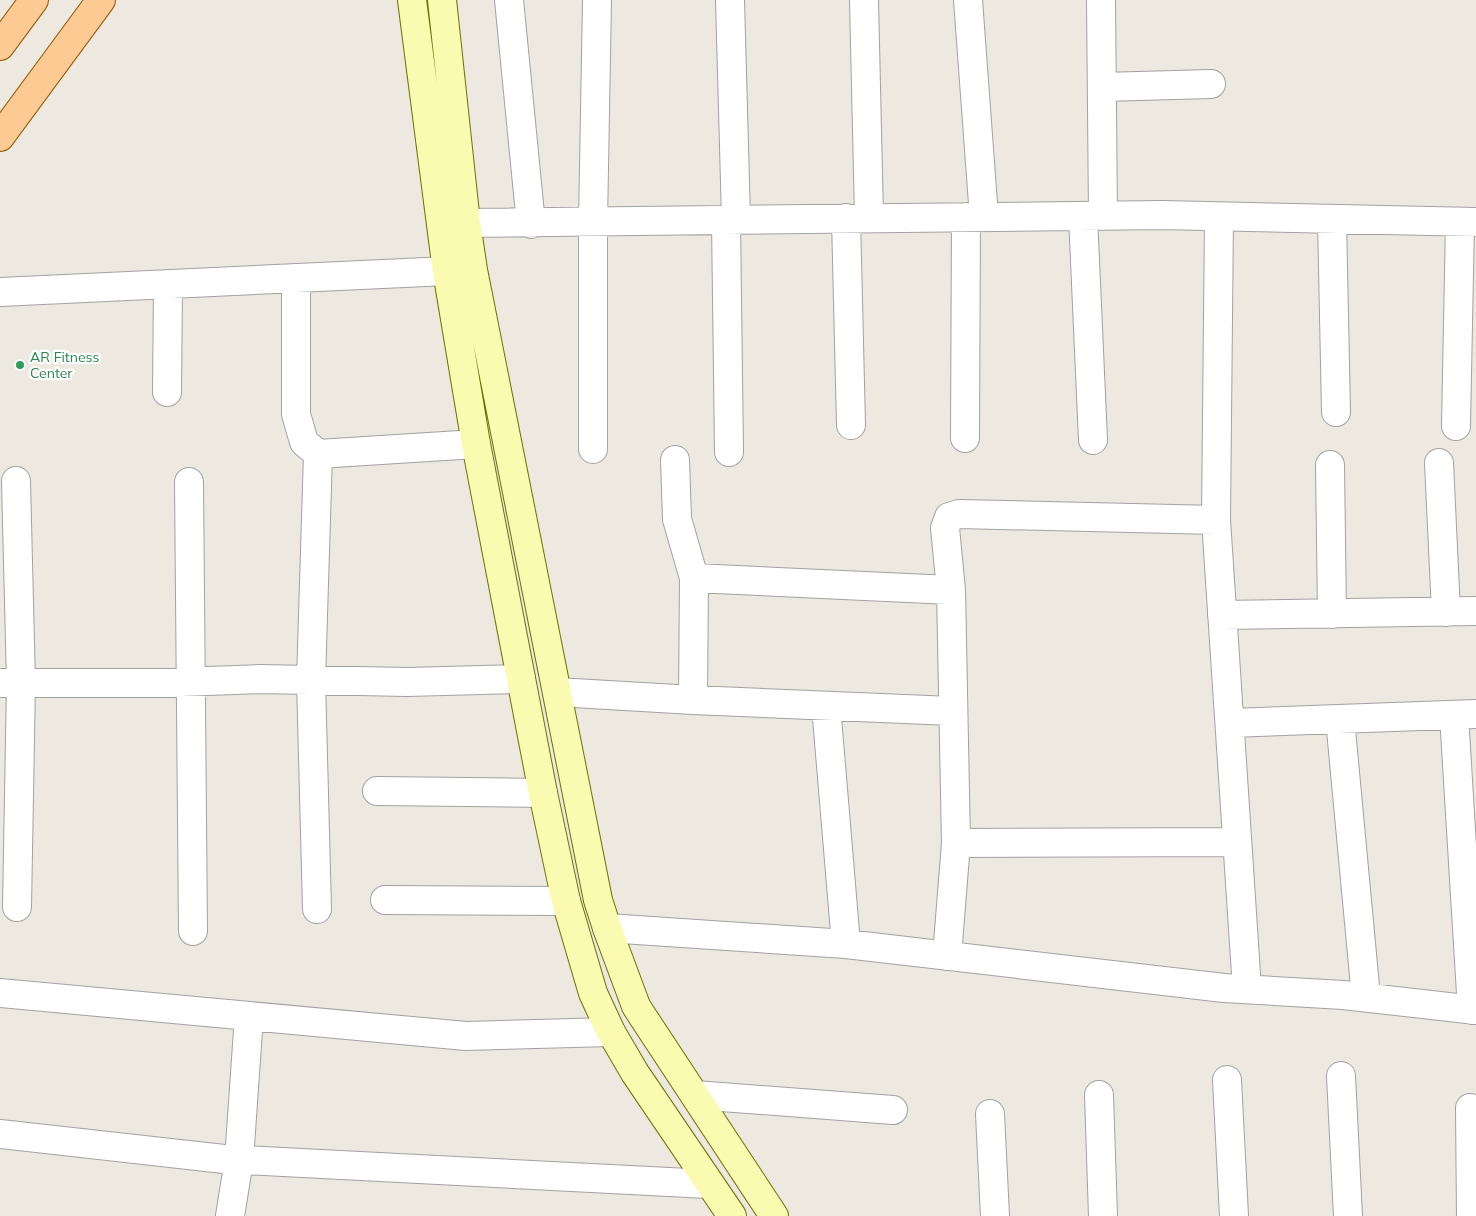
<svg xmlns="http://www.w3.org/2000/svg" width="1476" height="1216" font-family="Mulish,sans-serif">
<style>
.lines{fill:none;stroke-linecap:round;stroke-linejoin:round}
.street-casing{stroke:#a2a2a2;stroke-width:30}
.secondary-casing{stroke:#6b7102;stroke-width:30}
.primary-casing{stroke:#915a00;stroke-width:30}
.street{stroke:#fff;stroke-width:28}
.secondary{stroke:#fafab0;stroke-width:28}
.primary{stroke:#feca94;stroke-width:28}
.leisure-dot{fill:#2e9e5b;stroke:#fff;stroke-width:2}
.labels{text-anchor:middle;stroke-width:4.5;stroke-linejoin:round;paint-order:stroke}
.leisure-label{font-size:14px;fill:#27864d;stroke:#fff;text-anchor:start}
</style>
<rect width="100%" height="100%" fill="#ede8e0"/>
<g class="lines">
<g class="street-casing">
<path id="street" d="M509,0L531,224
M730,0L736,219
M864,0L869,217
M968,0L984,217
M1101,0L1103,216
M1102,87L1211,84
M1083,216L1093,440
M846,218L851,425
M1332,219L1336,412
M726,220L729,452
M466,223L1162,215L1476,222
M296,278V414L304,442L318,454
M0,292L447,271
M167,392L168,284
M1456,426L1460,222
M965,438L966,217
M593,449V223L597,0
M675,460L677,519L694,578
M1439,463L1446,612
M1330,465L1332,614
M16,481L21,683L17,907
M189,482L193,931
M1216,520L1247,989
M1222,615L1476,611
M0,683H153L261,679L407,682L521,679
M557,692L693,700L694,578L951,590
M693,700L952,711
M826,706L846,944
M1454,715L1472,1010
M1340,719L1366,997
M1230,723L1476,714
M377,791L543,793
M956,843L1237,842
M385,900L566,901
M317,909L311,680L318,454L476,444
M607,928L846,944L1224,988L1343,995L1476,1010
M947,956L956,843L951,590L945,528L949,517L959,514L1216,520L1219,217
M0,993L466,1036L611,1032
M1341,1076L1348,1216
M1227,1080L1234,1216
M695,1095L893,1110
M1099,1095L1103,1216
M1470,1108L1471,1216
M990,1114L995,1216
M0,1134L224,1159L708,1184
M230,1216L239,1160L249,1016"/>
</g>
<g class="secondary-casing">
<path id="secondary" d="M412,0L447,271L476,444L543,793L566,901L593,993L611,1032L635,1073L732,1216
M442,0L466,223L473,270L598,900L607,928L636,1006L643,1017L774,1216"/>
</g>
<g class="primary-casing">
<path id="primary" d="M0,46L34,0
M0,137L101,0"/>
</g>
<use href="#street" class="street"/>
<use href="#secondary" class="secondary"/>
<use href="#primary" class="primary"/>
</g>
<circle class="leisure-dot" cx="20" cy="365" r="5"/>
<g class="labels">
<g class="leisure-label">
<text x="30" y="362">AR Fitness<tspan x="30" dy="16">Center</tspan></text>
</g>
</g>
</svg>
